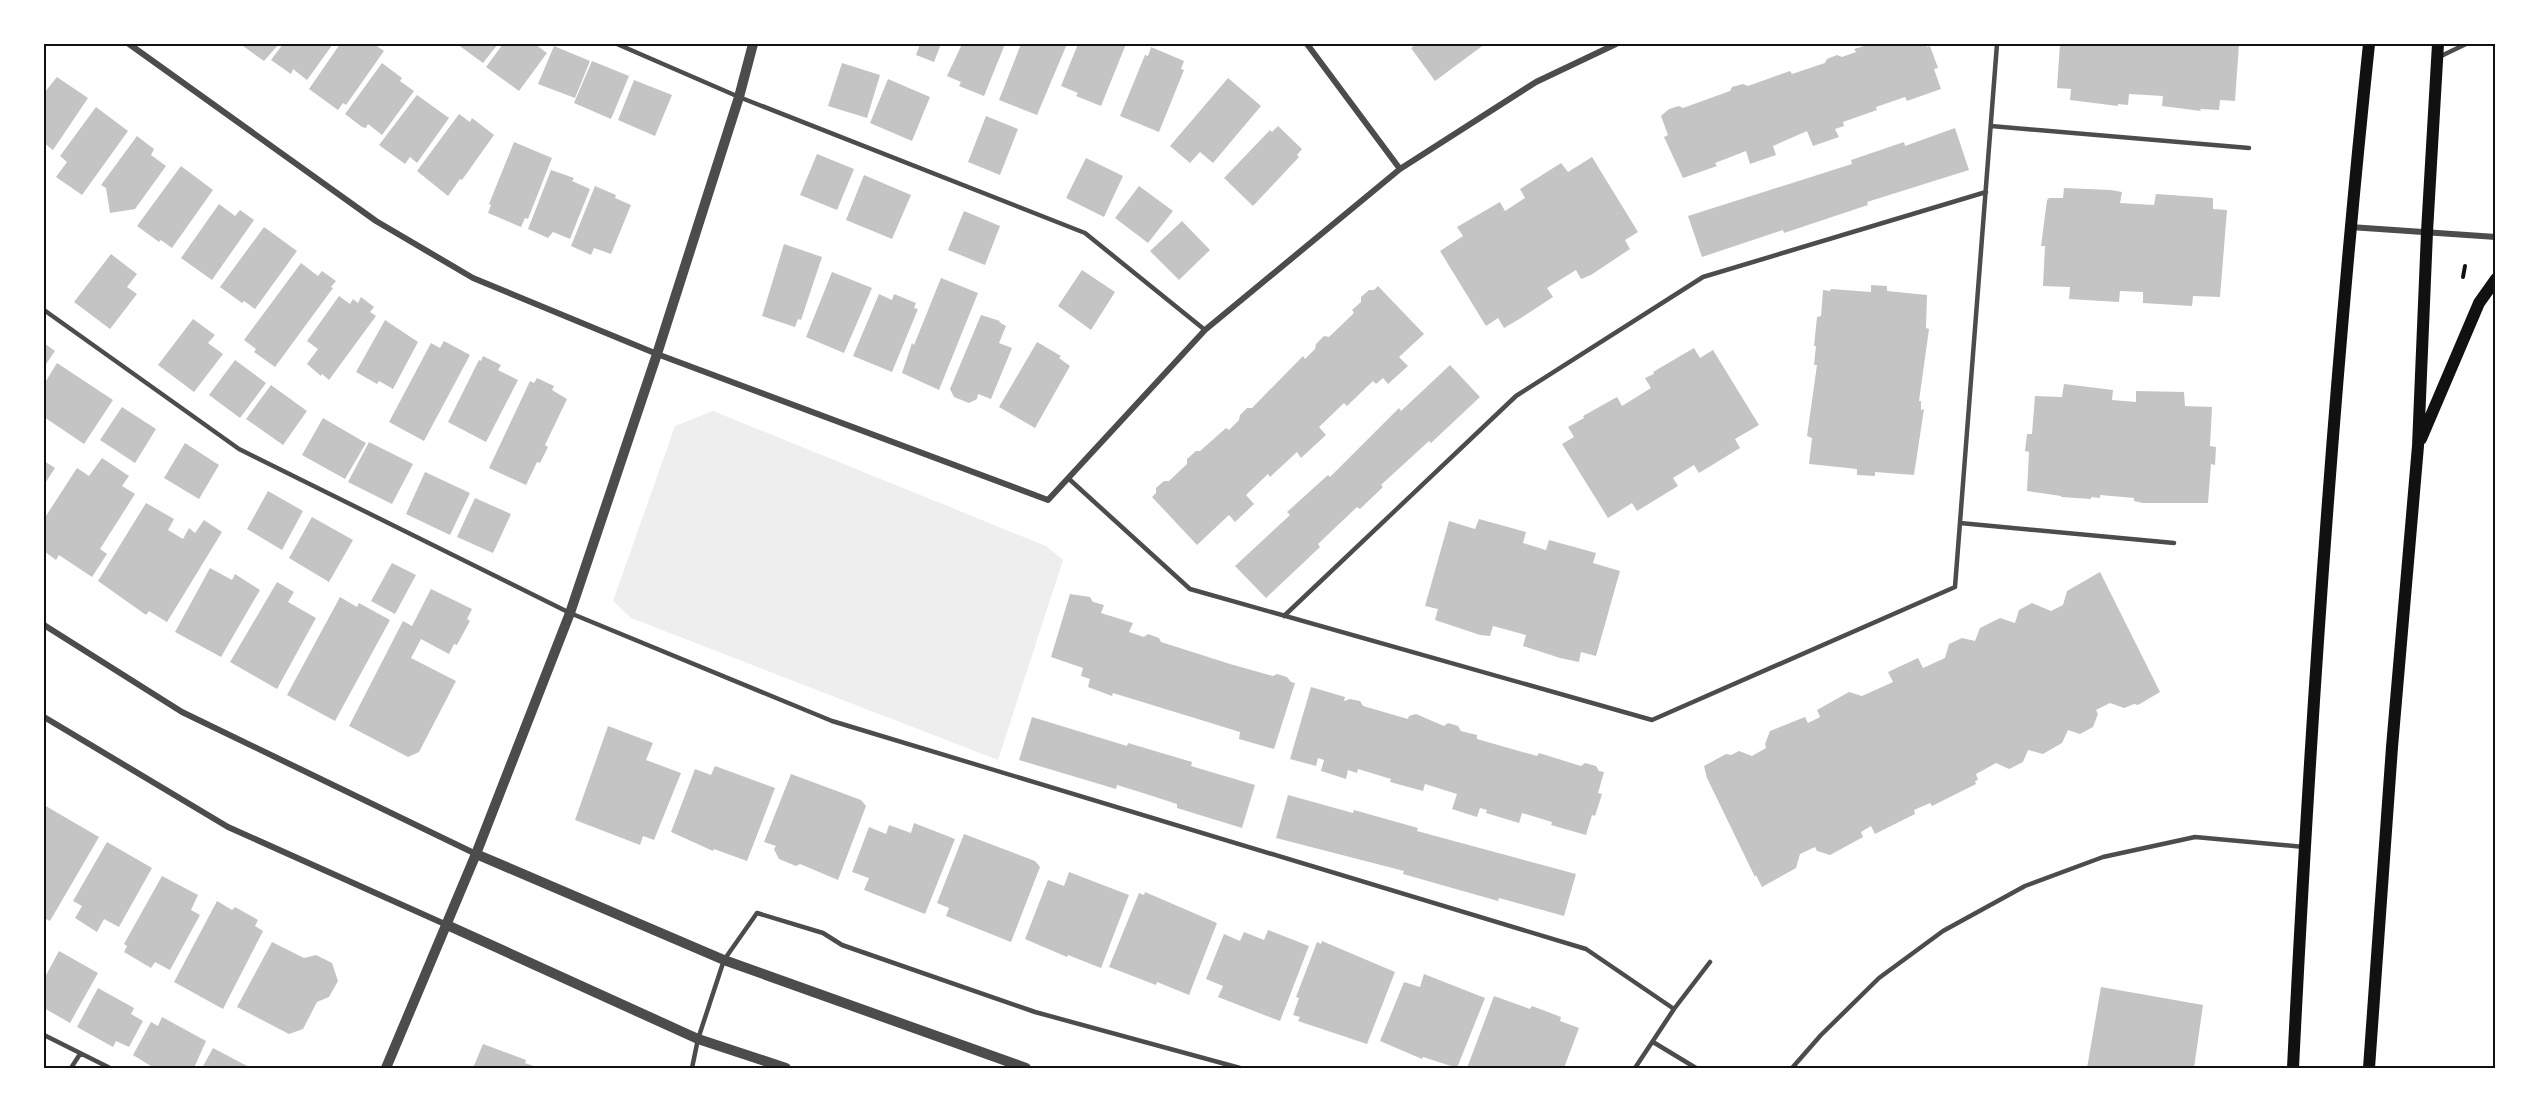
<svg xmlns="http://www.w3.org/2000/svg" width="2539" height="1112" font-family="Barlow,sans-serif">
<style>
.green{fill:#eee}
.building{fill:#c4c4c4}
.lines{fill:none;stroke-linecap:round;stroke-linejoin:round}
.path{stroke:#111;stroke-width:4}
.service{stroke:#4c4c4c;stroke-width:4.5}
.minor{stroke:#4c4c4c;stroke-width:6}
.tertiary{stroke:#4c4c4c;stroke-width:10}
.secondary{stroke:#111;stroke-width:12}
.neatline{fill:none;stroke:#111;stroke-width:2}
</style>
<rect width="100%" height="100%" fill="#fff"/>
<path class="green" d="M713,411L1046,546L1063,560L998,760L631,618L613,601L675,426Z"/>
<path class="building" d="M240,44H279L264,61Z
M283,44H333L307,80L293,69L291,74L271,60Z
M340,44H374L384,51L346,105L343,103L338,110L309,89Z
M457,44H498L483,63Z
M503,44H535L547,53L519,91L486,67Z
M920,44H941L934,62L916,55Z
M962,44H1005L984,96L959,86L961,82L947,76Z
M1021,44H1067L1037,115L999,100Z
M1078,44H1126L1101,106L1076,96L1078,93L1061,86Z
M1417,44H1485L1435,81L1411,48Z
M1871,44H1926L1927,47L1930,46L1938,68L1934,69L1941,89L1907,101L1905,97L1876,107L1877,110L1843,122L1844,126L1835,129L1839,137L1813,146L1807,131L1773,146L1776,155L1750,164L1746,151L1715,163L1717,166L1683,178L1664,137L1668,135L1661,116L1669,109L1679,106L1683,108L1730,91L1732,87L1743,84L1748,86L1790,71L1792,74L1825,63L1827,59L1837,55L1842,57L1856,52L1854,49Z
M2060,44H2239L2235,101L2220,100L2219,110L2200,109L2201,111L2162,106L2163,96L2129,94L2128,105L2118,104V106L2070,100L2071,89L2057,88Z
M554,46L590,61L575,98L538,84Z
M1151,47L1184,61L1181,69L1184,70L1159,132L1120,116L1145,55L1148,56Z
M592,61L629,76L611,119L574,103Z
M382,63L402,78L400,81L414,91L382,135L368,124L366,128L362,127L345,114Z
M842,63L880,75L867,118L828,106Z
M57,77L88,98L53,150L44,143V93Z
M1228,78L1261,106L1213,163L1200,152L1190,163L1170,146Z
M888,79L930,97L912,141L870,123Z
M634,80L672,95L655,136L618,120Z
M417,95L449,118L417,163L410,157L405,164L379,145Z
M96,107L128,131L82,195L56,177L67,162L60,156Z
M459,114L470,122L472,118L494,135L462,180L460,179L448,196L417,171Z
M986,116L1018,129L1000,175L968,162Z
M1278,126L1302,149L1297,155L1299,157L1253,206L1224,178L1270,130L1272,132Z
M1955,128L1969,170L1867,202L1868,205L1784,233L1783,230L1702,257L1688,216L1852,164L1851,160L1904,142L1905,146Z
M137,136L154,149L151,155L166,166L135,209L110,213L106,188L101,185Z
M514,142L552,158L528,219L525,218L521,227L488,213L491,205L489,204Z
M817,154L854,169L837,210L800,195Z
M1592,157L1638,232L1625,240L1630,249L1591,275L1581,279L1576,270L1547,288L1553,297L1521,318L1504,328L1498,318L1486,326L1440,251L1463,236L1457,227L1500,202L1505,211L1525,198L1520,189L1561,163L1568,172Z
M1086,158L1123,176L1104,217L1066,198Z
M181,166L213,190L172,248L161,240L159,242L137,226Z
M551,170L574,178L572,181L590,189L570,239L553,232L548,238L528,229Z
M864,175L911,195L892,239L846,220Z
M595,186L616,195L615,198L631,205L611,254L594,248L591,255L571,246Z
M1139,186L1173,211L1148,243L1115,218Z
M2064,188L2111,190L2122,192L2120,203L2154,205L2156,194L2213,198V209L2227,210L2220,297L2193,296L2192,306L2143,303V292L2120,291L2119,302L2069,299L2070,287L2043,286L2045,246H2041L2047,200L2049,198H2063Z
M219,204L235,216L240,210L254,220L212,280L181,258Z
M964,211L1000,226L985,265L948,250Z
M1182,221L1210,250L1179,280L1150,251Z
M264,227L297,251L255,309L244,301L242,303L220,287Z
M784,244L822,257L801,320L798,319L795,327L762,316Z
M111,254L137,274L127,287L137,294L110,329L74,302Z
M301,263L318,276L322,271L336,281L331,287L333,288L275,367L254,352L256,349L244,340Z
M1082,270L1115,292L1091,330L1058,306Z
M832,272L872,288L844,353L806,337Z
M941,278L978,293L939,390L902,373L912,343L914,345Z
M1871,285L1887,286V291L1927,295L1926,328L1929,329L1919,401H1921V410L1924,409L1914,475L1875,472V476L1857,475V469L1809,464L1812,438L1807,436L1817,365H1814L1816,346H1814L1817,317L1821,316L1823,290L1830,291L1831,289L1871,292Z
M1378,286L1424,334L1399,357L1408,366L1388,384L1383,378L1376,384L1373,381L1347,406L1344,403L1319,427L1326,435L1301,458L1297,452L1270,477L1268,474L1246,495L1254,504L1235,522L1229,515L1197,545L1152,497L1156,493V488L1164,481H1169L1187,464V459L1196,451H1200L1226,428L1229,430L1239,420L1240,415L1247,408H1252L1303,356L1305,359L1315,349L1316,344L1324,336L1329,337L1354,313L1352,310L1361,302V297L1369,290H1374Z
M879,294L892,300L894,294L916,303L914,308L918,309L892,372L853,356Z
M339,296L350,304L353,299L358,303L361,297L374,307L370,312L376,316L329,380L322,374L321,376L307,364L318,349L307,341Z
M981,315L1000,321L999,322L1006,326L999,343L1012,348L991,399L978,394L977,399L969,403L954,397L950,389Z
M193,319L215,335L208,343L223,354L194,392L158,365Z
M385,320L418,342L393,389L379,381L377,384L356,372Z
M444,341L470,355L424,441L389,422L431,343L440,348Z
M1037,342L1061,356L1059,358L1070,366L1035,428L999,407Z
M44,343L55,351L44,367Z
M1694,348L1700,358L1713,350L1759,425L1735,439L1740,448L1699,473L1694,465L1673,478L1678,486L1637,511L1632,503L1608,518L1562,444L1574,437L1568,427L1584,418L1583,416L1617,397L1622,406L1651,388L1645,378L1654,374L1653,372Z
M483,356L501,365L498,370L518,380L486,442L448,422L479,360L481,361Z
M235,360L266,383L240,418L209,395Z
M57,363L113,400L84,444L44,417V384Z
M1450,365L1480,397L1431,443L1429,441L1381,485L1383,487L1360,509L1357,507L1318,544L1320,547L1266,598L1235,566L1290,515L1287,512L1328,475L1330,477L1399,408L1401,411Z
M537,378L554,386L552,390L567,399L545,445L548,447L540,463L537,462L526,485L489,468L530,381L534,383Z
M2064,384L2113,390L2112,400L2136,402V391L2184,392L2185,406L2212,407L2210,446L2216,447L2215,465L2211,464L2208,503H2143L2134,501V498L2100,495V498L2091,497V499L2061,497V496L2027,491L2029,452L2025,451L2027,434H2032L2035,396L2062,397Z
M271,385L307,411L283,445L246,419Z
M122,407L156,429L135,463L100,440Z
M323,418L366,443L345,479L302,455Z
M369,442L413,464L392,504L348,482Z
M185,443L219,465L199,499L164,478Z
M102,458L129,476L122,486L135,494L100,549L107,554L92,577L59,555L56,560L44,551V519L77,468L89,476Z
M44,461L55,468L44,485Z
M425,472L470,493L450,535L406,514Z
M268,491L303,511L282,550L247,529Z
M475,498L511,514L493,553L457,537Z
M146,503L174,519L168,530L183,539L189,528L195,533L204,520L222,532L167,622L149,611L146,615L98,581Z
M312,517L353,540L329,582L289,558Z
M1479,519L1526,532L1523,543L1546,550L1549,540L1596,553L1593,563L1620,571L1596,656L1581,652L1579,662L1560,658L1523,646L1526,635L1493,626L1490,636L1480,635L1435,620L1438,609L1425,606L1449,521L1475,529Z
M392,563L416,575L395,614L371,601Z
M210,568L232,580L235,574L260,590L221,657L175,632Z
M2100,572L2160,692L2138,705L2134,704L2124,708L2110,703L2096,710L2098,714L2093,727L2080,734L2068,730L2062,743L2043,754L2028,750L2023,762L2009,769L1996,763L1976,774L1978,780L1975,781L1976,784L1932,806L1930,803L1914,810L1915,814L1875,834L1871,826L1861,832L1863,837L1830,855L1817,851L1815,847L1800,854L1796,868L1762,887L1756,875L1755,877L1707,778L1704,766L1726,754L1731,755L1739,751L1752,756L1766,748L1765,744L1770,731L1805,717L1808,723L1820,717L1817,710L1849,692L1862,696L1893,682L1888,672L1918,658L1923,668L1945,658L1949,644L1962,638L1975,641L1980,628L2000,618L2015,623L2019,610L2032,603L2051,611L2063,605L2067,591Z
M277,582L294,592L288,602L316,618L277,689L230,662Z
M431,589L472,609L467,619L470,621L457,645L454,644L449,654L421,639L411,658L456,681L419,752L408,757L349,726L403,621L412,626Z
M1070,594L1090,597L1093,602L1104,605L1101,613L1133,623L1129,632L1144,637L1148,634L1159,638L1161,642L1230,664L1273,676L1277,674L1287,677L1291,682L1295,683L1274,749L1239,739L1240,732L1113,693L1112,696L1088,687L1090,679L1081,676L1083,668L1051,657Z
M340,597L357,607L359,603L390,620L335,721L287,695Z
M1311,687L1345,697L1344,701L1350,699L1360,701L1363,706L1408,719L1409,716L1416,714L1444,726L1448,723L1458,726L1461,731L1477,735V739L1537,756L1539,753L1581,766L1585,763L1596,766L1599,771L1604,772L1598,793L1602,794L1595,816L1592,815L1586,835L1551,825L1552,822L1522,813L1519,823L1486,813L1487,810L1480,808L1477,817L1452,809L1457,794L1425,784L1423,791L1390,782L1391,779L1358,769L1357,773L1348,770L1346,779L1321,771L1324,760L1318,758L1316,766L1290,759Z
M1032,717L1127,746L1128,743L1192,762L1191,766L1255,785L1242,828L1177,808V804L1146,794L1117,785L1116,789L1019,760Z
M608,726L653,743L646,760L681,773L654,840L643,836L640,845L575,820Z
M715,766L775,788L747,861L714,849L713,851L671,832L695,769L711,775Z
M791,774L861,800L866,806L838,880L800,864L796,866L779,859L774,849L776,846L764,842Z
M1288,795L1353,813L1354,810L1418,828L1417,831L1576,874L1564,916L1499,898L1498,901L1403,874L1404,871L1276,838Z
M44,805L99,837L50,921L44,918Z
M914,823L955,839L925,914L864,890L869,878L852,872L869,827L886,834L889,825L911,833Z
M964,834L1035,861L1040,867L1011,942L946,916L949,908L937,903Z
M107,842L152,868L119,927L104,919L97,932L75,918L82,906L73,901Z
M1069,872L1129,895L1101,968L1068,955L1067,957L1025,939L1048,880L1064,886Z
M162,876L198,895L191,910L200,915L170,970L155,962L151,968L124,952L127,946L124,944Z
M1145,892L1217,923L1189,995L1157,982L1156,985L1109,967L1139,893L1144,895Z
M217,901L232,910L235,907L258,920L255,926L263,931L223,1009L174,982Z
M1268,930L1309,946L1280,1021L1218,997L1223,986L1206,979L1224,934L1240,941L1244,932L1264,940Z
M1322,941L1395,972L1367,1044L1298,1021L1300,1017L1293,1015L1299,998L1296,997L1317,942L1321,944Z
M272,942L304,958L316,955L332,963L338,981L329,997L317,1002L303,1029L289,1034L237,1007Z
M59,951L98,973L70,1023L44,1008V979Z
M1424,974L1485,998L1457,1068L1423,1057L1422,1059L1380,1041L1404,982L1420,987Z
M2101,987L2203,1005L2194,1068H2087Z
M98,988L134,1008L131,1014L143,1021L129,1047L116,1041L113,1047L77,1027Z
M1494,996L1530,1009L1532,1006L1561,1017L1560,1021L1579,1028L1564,1068H1467Z
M162,1017L206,1041L194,1068H154L133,1055L151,1022L158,1026Z
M483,1044L526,1060L525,1063L539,1068H473Z
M213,1048L251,1068H202Z"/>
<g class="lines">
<path class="path" d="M2463,277L2465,266"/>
<path class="service" d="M617,44L739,97L1085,233L1205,330
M2439,57L2466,44
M1991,126L2249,148
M44,310L239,449L570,613L832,721L1586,949L1674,1009
M1068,478L1190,589L1652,720L1955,587L1997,44
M1960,523L2174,543
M1284,616L1516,396L1703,277L1986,192
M44,1035L110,1068
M1653,1042L1696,1068
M71,1068L80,1054
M692,1068L698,1039L724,960L757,913L823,933L842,945L1035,1012L1240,1068
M1635,1068L1674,1009L1710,962
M1792,1068L1821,1035L1879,978L1943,931L2025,886L2103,857L2195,837L2304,847"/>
<path class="minor" d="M129,44L376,221L473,278L657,354L1048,500L1205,330L1400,169L1536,82L1616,44
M1307,44L1400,169
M2350,227L2496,237
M44,625L182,712L476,854
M44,717L228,827L447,925"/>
<path class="tertiary" d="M476,854L724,960L1026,1068
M447,925L698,1039L786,1068
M386,1068L476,854L570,613L657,354L739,97L753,44"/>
<path class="secondary" d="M2421,439L2479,303L2496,279
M2293,1068C2310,726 2333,384 2369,44
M2369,1068L2392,747L2418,446L2427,232L2438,44"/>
</g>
<rect width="2539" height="1112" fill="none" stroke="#ffffff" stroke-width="90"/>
<rect x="45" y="45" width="2449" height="1022" class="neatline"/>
</svg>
